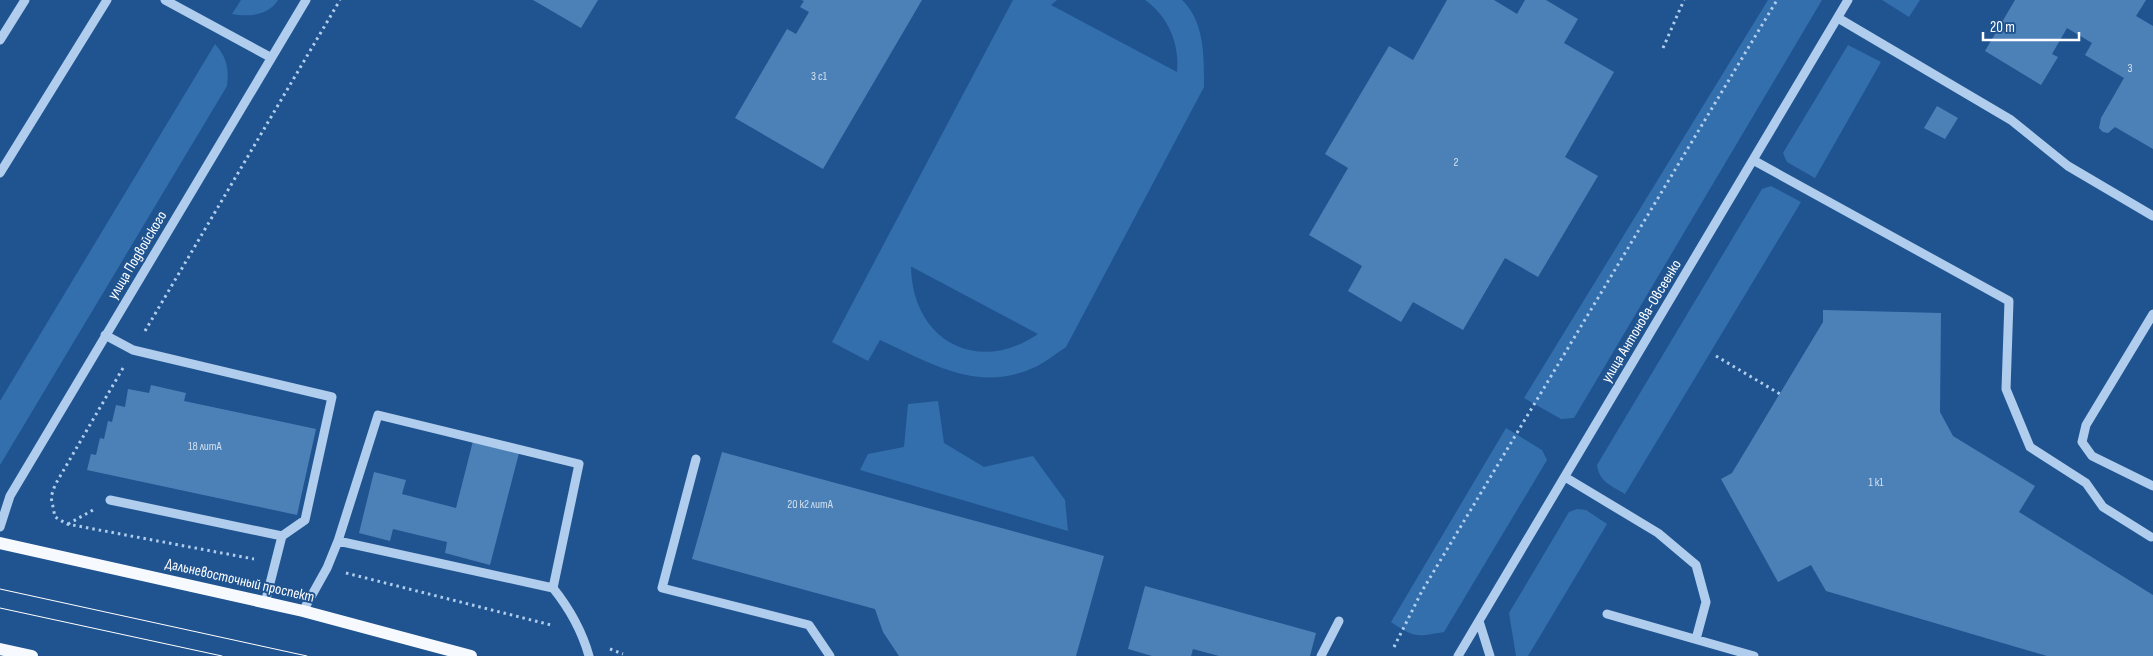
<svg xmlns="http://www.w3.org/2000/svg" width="2153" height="656" font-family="'Sofia Sans Condensed',sans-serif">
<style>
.green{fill:#336fad;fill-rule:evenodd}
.building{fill:#4c81b8}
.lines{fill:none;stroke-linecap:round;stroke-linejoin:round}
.path{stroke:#b0cded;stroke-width:3;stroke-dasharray:2.5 4;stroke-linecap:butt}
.minor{stroke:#b0cded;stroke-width:9}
.major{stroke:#f6faff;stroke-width:12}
.tram{stroke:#fff;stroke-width:1}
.labels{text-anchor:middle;stroke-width:4;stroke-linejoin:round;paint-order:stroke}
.number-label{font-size:12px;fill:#d2e0ed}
.street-label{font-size:15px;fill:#fff;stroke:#205490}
</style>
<rect width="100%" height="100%" fill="#205490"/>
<path class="green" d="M241,0H278C268,16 248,17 232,14Z
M1013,0H1057L1051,5L1177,72C1180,44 1168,16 1145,0H1182C1205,22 1204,57 1204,87L1066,347C1055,354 1045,363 1033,368C977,393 931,363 880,340L868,361L832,342ZM911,267H912L1038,334C977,376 912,340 911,267Z
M1768,0H1822L1574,418L1561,419L1524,398Z
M1882,0H1920L1909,17Z
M215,44C227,58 229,68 227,86L0,465V401Z
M1848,45L1881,62L1815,178L1787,162L1783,153Z
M1771,186L1801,202L1625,494C1612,486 1599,482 1597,465L1762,189Z
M938,401L944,443L984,467L1033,456L1065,500L1068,531L860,470L868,454L904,447L908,404Z
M1506,428L1542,450L1547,460L1444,632C1416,637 1415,638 1391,622Z
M1577,509L1586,510L1607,524L1528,656H1516L1509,613L1569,512Z"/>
<path class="building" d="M533,0H598L581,28Z
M801,0H922L823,169L735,118L787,29L796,34L809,12L800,7L804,1Z
M1447,0H1494L1517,14L1525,0H1546L1578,19L1564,43L1614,72L1565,157L1598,176L1538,277L1505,258L1463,330L1413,302L1401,322L1348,291L1362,266L1309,235L1348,168L1325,154L1389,46L1413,60Z
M2015,0H2146L2136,16L2153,26V149L2115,127L2108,133L2103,132L2099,128L2101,118L2124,78L2085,55L2092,43L2067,28L2052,54L2058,57L2041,85L1985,51Z
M1937,106L1958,118L1945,139L1924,128Z
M1823,310L1941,313L1940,412L1953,436L2035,486L2019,512L2153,595V656H2047L1826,591L1811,565L1778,582L1721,479L1732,473L1823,322Z
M151,385L186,393L184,401L316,429L297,515L87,470L91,454L96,455L100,438L104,439L108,421L112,422L116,405L125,407L128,389L149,393Z
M473,441L519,453L490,565L445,553L447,542L393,529L390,541L359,533L374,472L406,480L402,494L456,508Z
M722,452L1104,556L1076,656H899L883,632L875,609L692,559Z
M1145,586L1316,633L1310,656H1219L1193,649L1191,656H1152L1128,649Z"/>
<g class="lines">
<path class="path" d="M1663,48L1684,0
M145,331L340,0
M1716,356L1780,394
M123,368L55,485L51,497L55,517L67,524L254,559
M68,524L93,510
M346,573L551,625
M1394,647L1422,591L1777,0
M610,649L623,654"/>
<path class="minor" d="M165,0L270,57
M1838,18L2011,120L2068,166L2153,216
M0,40L25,0
M1753,160L2009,301L2006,389L2030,447L2086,483L2103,507L2151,537
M0,173L107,0
M2153,314L2086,425L2082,442L2092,456L2153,486
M105,335L133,350L332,397L305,520L282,536
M696,459L662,588L809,625L830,656
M1565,477L1658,533L1696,565L1706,602L1696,639
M110,500L282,536L265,603
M0,527L10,496L306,0
M338,541L378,415L579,464L553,588
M303,611L327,568L338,541L553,588C569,608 582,631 589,656
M1607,614L1754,656
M1479,621L1490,656
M1321,656L1339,621
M1458,656L1848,0"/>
<path class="major" d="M0,543L303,611L471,656
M0,649L32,656"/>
<path class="tram" d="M0,589L307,656
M0,608L222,656"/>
</g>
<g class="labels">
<g class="number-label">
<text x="2130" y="72">3</text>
<text x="819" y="80">3 с1</text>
<text x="1456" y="166">2</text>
<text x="205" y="450">18 литА</text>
<text x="1876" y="486">1 к1</text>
<text x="810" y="508">20 к2 литА</text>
</g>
<g class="street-label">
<text transform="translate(137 255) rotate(-59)" y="5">улица Подвойского</text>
<text transform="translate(1641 321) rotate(-59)" y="5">улица Антонова-Овсеенко</text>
<text transform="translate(240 580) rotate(13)" y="5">Дальневосточный проспект</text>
</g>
</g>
<path d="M1983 32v8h96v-8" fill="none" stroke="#ffffff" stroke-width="2.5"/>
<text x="1990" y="32" font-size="15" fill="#ffffff" stroke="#205490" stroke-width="4" paint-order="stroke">20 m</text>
</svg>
